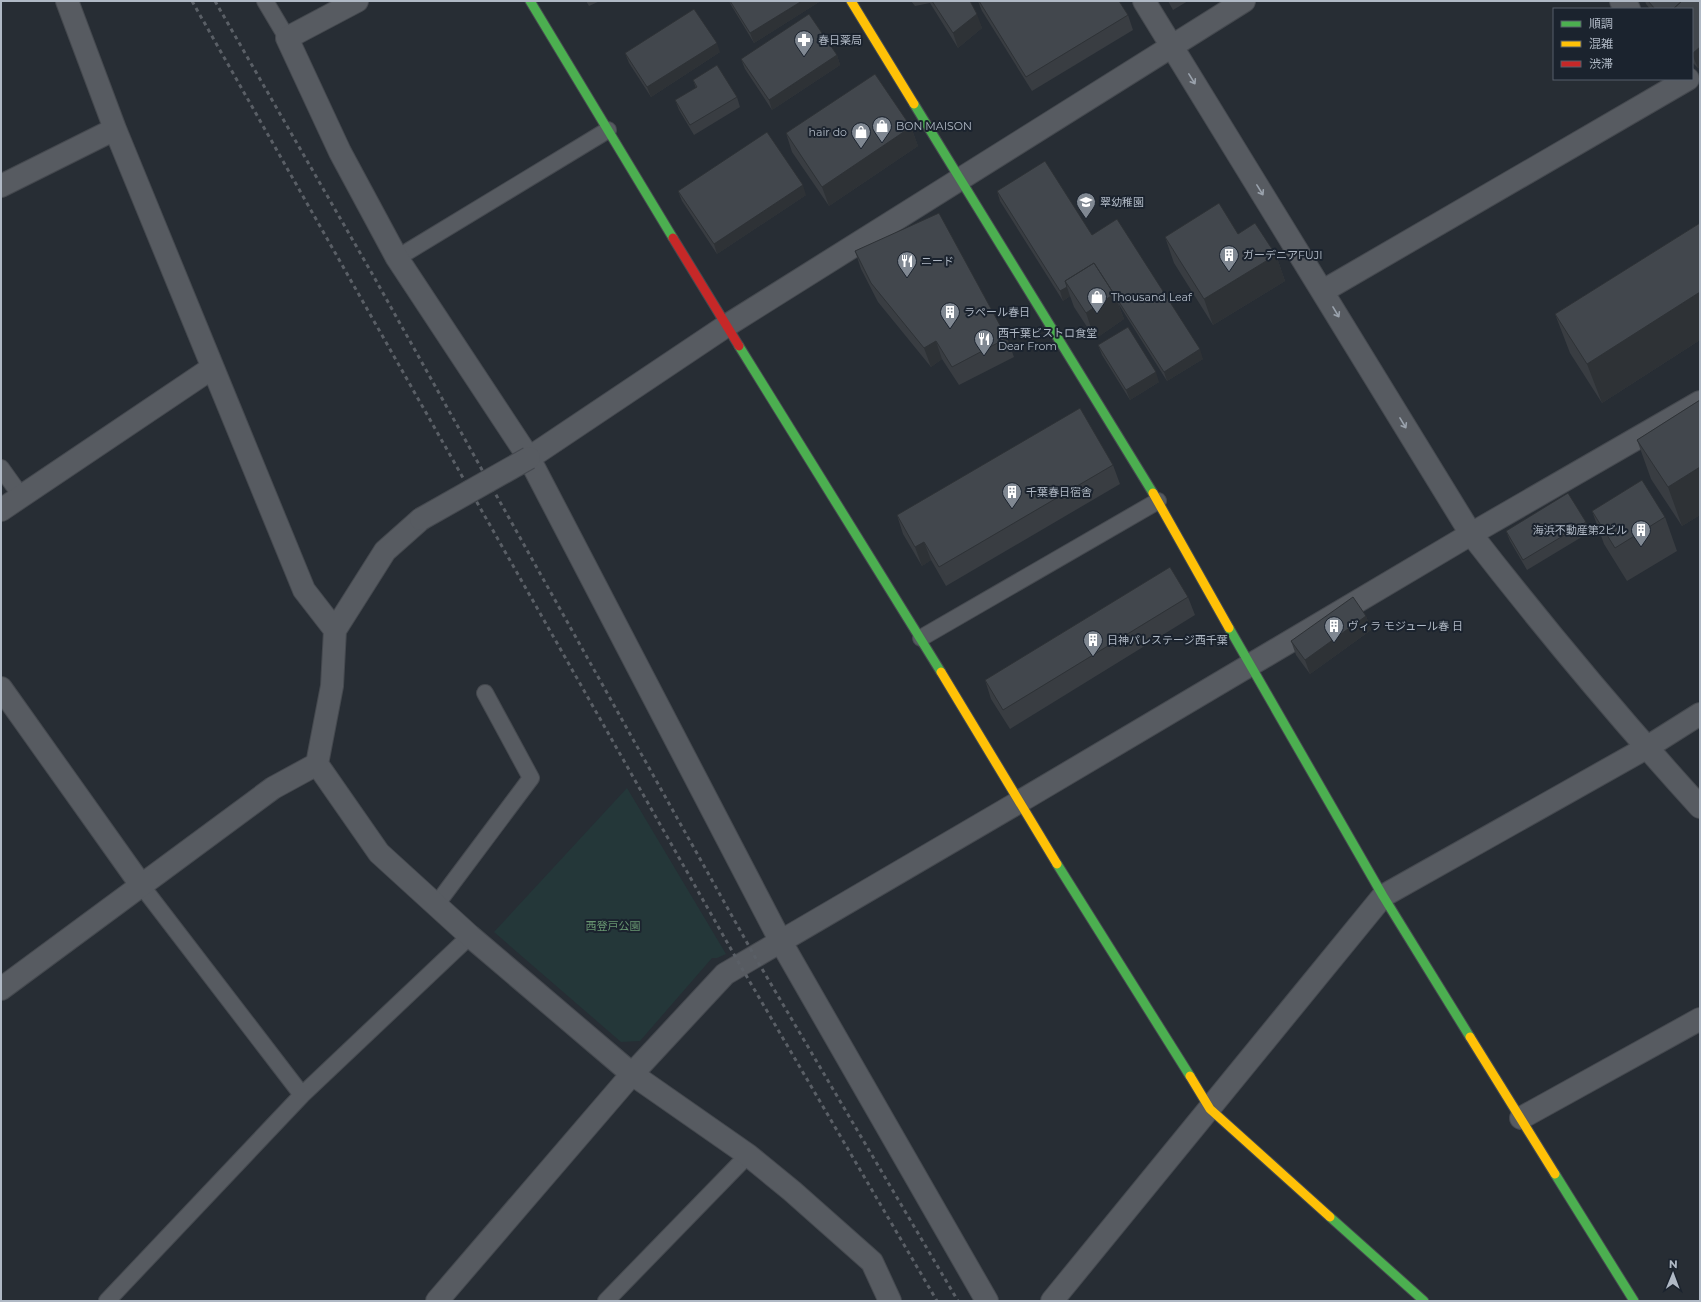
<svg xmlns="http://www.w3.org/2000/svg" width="1701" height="1302" font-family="Montserrat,'Noto Sans JP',sans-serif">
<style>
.green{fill:#243739}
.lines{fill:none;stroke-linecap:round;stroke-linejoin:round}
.lane-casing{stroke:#45494f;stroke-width:18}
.street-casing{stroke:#45494f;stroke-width:24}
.fast-casing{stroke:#45494f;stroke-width:11}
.slow-casing{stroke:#45494f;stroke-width:11}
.jam-casing{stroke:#45494f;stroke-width:11}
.lane{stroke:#575b61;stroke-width:16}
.street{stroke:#575b61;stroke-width:22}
.fast{stroke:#4caf50;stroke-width:9}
.slow{stroke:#ffc107;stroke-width:9}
.jam{stroke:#c62828;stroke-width:9}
.rail{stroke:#5a5f66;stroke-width:3;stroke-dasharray:4 4;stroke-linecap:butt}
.street-bridge-casing{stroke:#45494f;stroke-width:24;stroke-linecap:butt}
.street-bridge{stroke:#575b61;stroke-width:22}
.wall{fill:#393d42}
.shaded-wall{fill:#2e3236}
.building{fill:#42474d;stroke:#2e3236}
.oneway{stroke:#9aa2ac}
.labels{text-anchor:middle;stroke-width:4;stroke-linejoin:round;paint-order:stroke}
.poi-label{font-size:11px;fill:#b0b9c5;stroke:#1b232e;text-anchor:start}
.park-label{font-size:11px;fill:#689671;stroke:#1b232e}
</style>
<rect width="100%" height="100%" fill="#272d34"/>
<path class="green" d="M627,788L726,954L717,958H712L640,1041L621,1042L494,932Z"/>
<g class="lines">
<g class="lane-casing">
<path id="lane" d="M265,1L287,38
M397,258L608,130
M1,468L21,496
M921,638L1158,501
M141,885L302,1095
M436,905L531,778L485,693
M107,1301L302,1095L470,936
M606,1301L748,1155"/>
</g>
<g class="street-casing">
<path id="street" d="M67,1L115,129L304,590L335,630
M357,1L287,38L340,152L397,258L529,458L781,942L987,1301
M1144,1L1471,534C1544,628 1620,719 1700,807
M1621,1L1629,9
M1,186L115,129
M1323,291L1688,79
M529,458L726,326L1244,1
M1,510L212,368
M1,688L141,885
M317,764L379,853L470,936L632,1074L748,1155L792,1191L872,1262L890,1301
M1,989L273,788L317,764L332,686L335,630L385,551L421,519
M1521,1118L1700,1019
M437,1301L632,1074L725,974L1019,802L1471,534L1700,402
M1052,1301L1383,896L1646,748L1700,714"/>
</g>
<g class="fast-casing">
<path id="fast" d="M530,1L673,238
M914,104L1153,493
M739,346L941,672
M1229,628L1383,896L1470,1037
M1057,864L1190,1076
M1555,1174L1634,1301
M1330,1217L1424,1301"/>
</g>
<g class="slow-casing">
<path id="slow" d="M851,1L914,104
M1153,493L1229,628
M941,672L1057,864
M1470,1037L1555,1174
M1190,1076L1210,1109L1330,1217"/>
</g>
<g class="jam-casing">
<path id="jam" d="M673,238L739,346"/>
</g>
<use href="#lane" class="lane"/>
<use href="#street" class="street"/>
<use href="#fast" class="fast"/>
<use href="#slow" class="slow"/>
<use href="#jam" class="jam"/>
<path class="rail" d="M192,1L740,965L937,1301
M215,1L374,277L755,957L958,1301"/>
<g class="street-bridge-casing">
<path id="street-bridge" d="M421,519L529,458"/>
</g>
<use href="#street-bridge" class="street-bridge"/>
</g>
<path class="wall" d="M586,1H600L589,6Z
M729,1H818L819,2L754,43L731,5Z
M911,1H970L982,28L958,48L930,3L915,6Z
M978,1H1119L1128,15L1133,30L1032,91L982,11Z
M1168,1H1188L1173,10Z
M1645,1H1700V66L1698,68L1692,62V9H1650L1646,4Z
M720,52L651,97L629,63L625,53Z
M837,55L840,65L772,110L745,69L741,59Z
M693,80L737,97L740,107L694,135L679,110L675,100L696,88Z
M911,127L918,146L829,206L792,152L786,133Z
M678,191L806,195L717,254L682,201Z
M997,191L1092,235L1203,359L1167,381L1118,303L1124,319L1095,339L1074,307L1070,296L1063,301L1000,201Z
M1700,223V340L1602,403L1570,353L1555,314Z
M1238,234L1276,255L1285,281L1213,325L1174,263L1165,237Z
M855,251L1007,338L1014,357L959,385L942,359L931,367L878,302L861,269Z
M1098,345L1159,382L1130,400L1102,355Z
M1700,400V515L1682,526L1651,479L1637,440Z
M1113,465L1120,484L946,586L931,560L922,566L903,534L897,515Z
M1592,511L1665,517L1677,551L1627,581L1604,544Z
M1586,522L1590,532L1527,570L1510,541L1506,531Z
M1188,597L1195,615L1010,729L991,699L985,680Z
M1366,616L1371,630L1310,674L1296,655L1291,641Z"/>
<path class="shaded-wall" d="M802,1H818L819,2L754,43L750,33Z
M977,14L982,28L958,48L953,33Z
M717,43L720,52L651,97L647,87Z
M1700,47V66L1698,68L1692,54Z
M837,55L840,65L772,110L769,100Z
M911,127L918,146L829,206L822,187Z
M803,185L806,195L717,254L714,244Z
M1276,255L1285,281L1213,325L1204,299Z
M1067,287L1070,296L1063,301L1060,291Z
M1700,292V340L1602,403L1587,364Z
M1114,294L1124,319L1095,339L1086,313Z
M936,341L942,359L931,367L924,348Z
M1200,349L1203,359L1167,381L1164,372Z
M1156,372L1159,382L1130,400L1126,390Z
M1700,467V515L1682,526L1668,487Z
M924,542L931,560L922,566L915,547Z
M1366,616L1371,630L1310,674L1305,660Z"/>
<path class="building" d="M730,1H802L750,33Z
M932,1H970L977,14L953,33Z
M979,1H1119L1128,15L1026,77Z
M1648,1H1682L1673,9H1655Z
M1682,1H1700V47L1692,54V9H1673Z
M694,9L717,43L647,87L625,53Z
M809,14L837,55L769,100L741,59Z
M717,65L737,97L690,125L675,100L697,87L693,80Z
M875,74L911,127L822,187L786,133Z
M767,132L803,185L714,244L678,191Z
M1045,161L1092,235L1117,219L1200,349L1164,372L1094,263L1065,281L1067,287L1060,291L997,191Z
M1219,203L1238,234L1255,223L1276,255L1204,299L1165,237Z
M939,213L1007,338L952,367L936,341L924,348L871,283L855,251Z
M1700,223V292L1587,364L1555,314Z
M1094,263L1114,294L1086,313L1065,281Z
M1128,327L1156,372L1126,390L1098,345Z
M1700,400V467L1668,487L1637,440Z
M1080,408L1113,465L939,567L924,542L915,547L897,515Z
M1642,480L1665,517L1615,548L1592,511Z
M1568,493L1586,522L1523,560L1506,531Z
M1170,567L1188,597L1003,710L985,680Z
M1353,597L1366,616L1305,660L1291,641Z"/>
<defs><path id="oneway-shaft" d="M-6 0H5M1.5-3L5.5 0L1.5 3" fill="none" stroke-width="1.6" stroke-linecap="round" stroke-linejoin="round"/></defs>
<g class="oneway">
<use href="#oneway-shaft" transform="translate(1192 79) rotate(58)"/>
<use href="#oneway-shaft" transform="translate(1260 190) rotate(58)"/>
<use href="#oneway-shaft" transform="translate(1336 312) rotate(59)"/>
<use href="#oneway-shaft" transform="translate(1403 423) rotate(59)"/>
</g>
<defs>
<g id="pharmacy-pin" transform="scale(1)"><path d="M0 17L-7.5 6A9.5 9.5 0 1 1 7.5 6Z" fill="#808892" stroke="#1b232e"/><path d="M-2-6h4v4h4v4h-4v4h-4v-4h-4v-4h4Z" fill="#fff"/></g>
<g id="shop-pin" transform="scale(1)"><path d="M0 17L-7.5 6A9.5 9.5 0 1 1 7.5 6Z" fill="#808892" stroke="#1b232e"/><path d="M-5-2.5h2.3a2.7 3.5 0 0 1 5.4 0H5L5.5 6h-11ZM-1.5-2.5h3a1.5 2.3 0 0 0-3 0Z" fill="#fff"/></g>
<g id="school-pin" transform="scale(1)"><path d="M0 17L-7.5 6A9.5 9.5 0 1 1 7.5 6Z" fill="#808892" stroke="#1b232e"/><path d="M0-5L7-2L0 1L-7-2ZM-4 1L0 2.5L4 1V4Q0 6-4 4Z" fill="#fff"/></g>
<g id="building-pin" transform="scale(1)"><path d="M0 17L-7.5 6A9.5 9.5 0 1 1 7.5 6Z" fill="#808892" stroke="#1b232e"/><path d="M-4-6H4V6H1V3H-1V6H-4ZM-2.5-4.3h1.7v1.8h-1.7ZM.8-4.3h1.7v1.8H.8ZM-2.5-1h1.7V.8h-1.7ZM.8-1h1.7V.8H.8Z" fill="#fff"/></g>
<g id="restaurant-pin" transform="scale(1)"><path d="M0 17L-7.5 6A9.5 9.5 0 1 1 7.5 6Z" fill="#808892" stroke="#1b232e"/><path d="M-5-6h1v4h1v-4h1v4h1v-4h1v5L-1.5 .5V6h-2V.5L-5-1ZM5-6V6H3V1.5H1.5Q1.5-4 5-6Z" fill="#fff"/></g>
</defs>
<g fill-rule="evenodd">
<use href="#pharmacy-pin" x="804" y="40"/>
<use href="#shop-pin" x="882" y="126"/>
<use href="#shop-pin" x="861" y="132"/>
<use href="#school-pin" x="1086" y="202"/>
<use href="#building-pin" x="1229" y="255"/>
<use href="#restaurant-pin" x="907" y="261"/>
<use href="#shop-pin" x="1097" y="297"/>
<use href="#building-pin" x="950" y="312"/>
<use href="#restaurant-pin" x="984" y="339"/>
<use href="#building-pin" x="1012" y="492"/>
<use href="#building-pin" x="1641" y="530"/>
<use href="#building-pin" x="1334" y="626"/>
<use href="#building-pin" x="1093" y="640"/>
</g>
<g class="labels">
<g class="poi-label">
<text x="818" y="44">春日薬局</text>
<text x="896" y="130">BON MAISON</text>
<text x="847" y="136" text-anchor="end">hair do</text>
<text x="1100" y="206">翠幼稚園</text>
<text x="1243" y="259">ガーデニアFUJI</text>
<text x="921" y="265">ニード</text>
<text x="1111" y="301">Thousand Leaf</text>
<text x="964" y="316">ラペール春日</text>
<text x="998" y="337">西千葉ビストロ食堂<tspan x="998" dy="13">Dear From</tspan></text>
<text x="1026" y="496">千葉春日宿舎</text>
<text x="1627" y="534" text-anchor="end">海浜不動産第2ビル</text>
<text x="1348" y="630">ヴィラ モジュール春 日</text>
<text x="1107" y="644">日神パレステージ西千葉</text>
</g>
<g class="park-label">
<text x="613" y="930">西登戸公園</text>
</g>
</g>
<rect width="1701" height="1302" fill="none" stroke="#b0b9c5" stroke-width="4"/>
<rect x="1553" y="8" width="140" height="72" fill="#1b232e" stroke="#575f6a"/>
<rect x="1561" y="21" width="20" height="6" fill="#4caf50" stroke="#575f6a"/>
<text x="1589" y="28" font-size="12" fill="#b0b9c5">順調</text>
<rect x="1561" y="41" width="20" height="6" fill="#ffc107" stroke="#575f6a"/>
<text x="1589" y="48" font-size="12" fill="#b0b9c5">混雑</text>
<rect x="1561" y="61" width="20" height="6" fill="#c62828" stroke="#575f6a"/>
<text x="1589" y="68" font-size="12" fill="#b0b9c5">渋滞</text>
<g transform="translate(1673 1274) rotate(1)" stroke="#1b232e" stroke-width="3" paint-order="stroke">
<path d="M0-3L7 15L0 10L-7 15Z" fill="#b0b9c5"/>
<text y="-6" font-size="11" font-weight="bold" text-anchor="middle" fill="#b0b9c5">N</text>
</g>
</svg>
